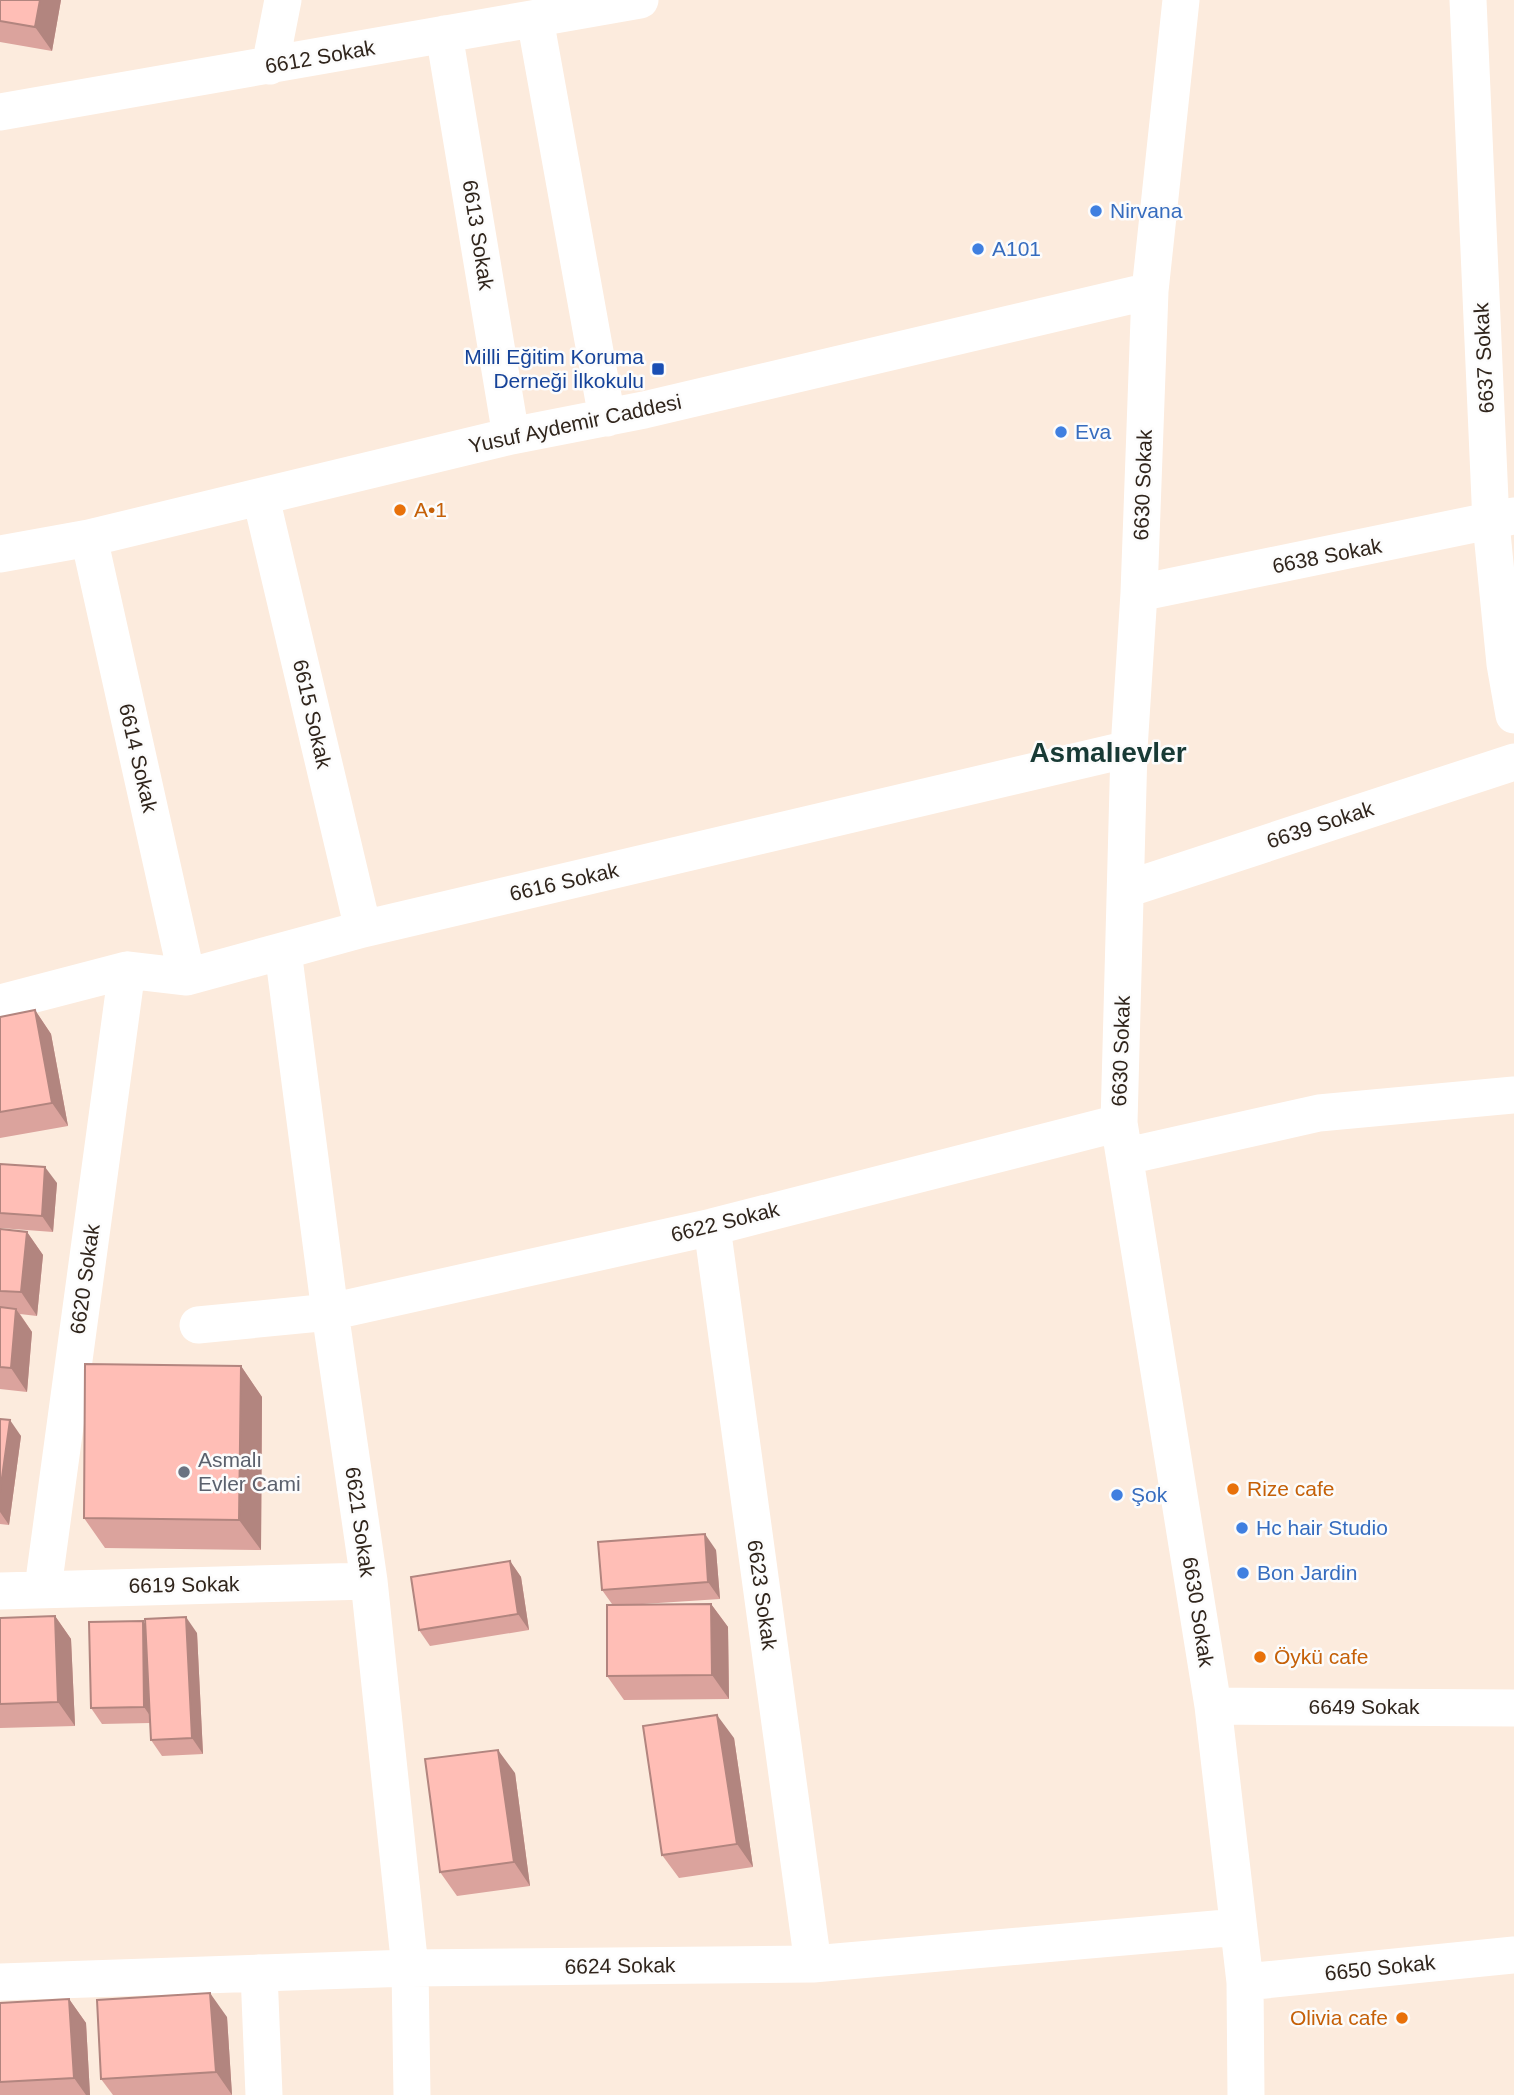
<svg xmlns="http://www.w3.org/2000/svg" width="1514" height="2095" font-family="Arial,sans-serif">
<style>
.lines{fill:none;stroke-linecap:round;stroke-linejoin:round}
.minor{stroke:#fff;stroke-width:37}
.wall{fill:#dba39d}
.shaded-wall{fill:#b2857f}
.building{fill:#ffbeb6;stroke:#b2857f;stroke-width:2}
.shop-dot{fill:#3f7fe0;stroke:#fcfcfc;stroke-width:2.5}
.transit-dot{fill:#1a4fb4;stroke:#fcfcfc;stroke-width:2.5}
.food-dot{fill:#e8710a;stroke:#fcfcfc;stroke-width:2.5}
.worship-dot{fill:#6b7280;stroke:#fcfcfc;stroke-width:2.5}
.labels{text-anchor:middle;stroke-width:5;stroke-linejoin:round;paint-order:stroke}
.street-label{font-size:21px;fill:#30251c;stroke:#fcfcfc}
.shop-label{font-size:21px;fill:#366cbe;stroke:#fcfcfc;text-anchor:start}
.transit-label{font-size:21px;fill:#164399;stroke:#fcfcfc;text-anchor:end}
.food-label{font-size:21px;fill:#c56008;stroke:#fcfcfc;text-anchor:start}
.worship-label{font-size:21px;fill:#5b616d;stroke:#fcfcfc;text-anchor:start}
.district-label{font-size:28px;font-weight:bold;fill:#183a35;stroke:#fcfcfc}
</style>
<rect width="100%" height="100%" fill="#fcebdd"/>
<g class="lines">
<path class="minor" d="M1181,0L1150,291L1139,593L1129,749L1119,1123L1213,1706L1245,1982L1246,2095
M1468,0L1491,523L1505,664L1514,715
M535,19L607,418
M444,34L511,436
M270,66L283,0
M0,112L640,0
M261,498L363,929
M89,538L187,977
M0,554L89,538L511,436L644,410L1150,291
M1139,593L1513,516
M1127,889L1514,762
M283,951L330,1312L369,1581L410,1968L412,2095
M0,1003L127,970L187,977L363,929L1129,749
M1127,1156L1319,1113L1514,1095
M712,1227L813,1964
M198,1325L330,1312L712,1227L1119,1123
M43,1588L127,970
M0,1591L369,1581
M1213,1706L1514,1708
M259,1973L264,2095
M0,1982L410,1968L813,1964L1238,1927
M1245,1982L1514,1955"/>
</g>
<path class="wall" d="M0,0H61L52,51L0,42Z
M35,1010L51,1034L68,1126L0,1138V1017Z
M0,1164L57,1183L53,1232L0,1228Z
M0,1229L27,1232L43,1255L37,1316L20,1314L32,1332L27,1392L0,1389Z
M241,1366L262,1397L261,1550L105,1548L84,1518Z
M0,1419L21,1436L9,1525L0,1524Z
M716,1550L720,1599L643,1604H711L728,1627L729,1699L624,1700L607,1676L612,1604L602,1590Z
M510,1561L521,1577L529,1630L430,1646L419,1630Z
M55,1616L71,1639L75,1726L0,1728V1618Z
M143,1621L145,1624L197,1633L203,1754L162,1756L151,1740L150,1723L102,1724L91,1708Z
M734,1738L753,1867L679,1878L662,1855Z
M515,1773L530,1886L457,1896L440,1872Z
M69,1999L86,2023L90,2095H0V2003Z
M227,2017L232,2095H113L101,2079Z"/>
<path class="shaded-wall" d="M40,0H61L52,51L35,27Z
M35,1010L51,1034L68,1126L52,1103Z
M45,1167L57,1183L53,1232L42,1216Z
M27,1232L43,1255L37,1316L21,1292Z
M16,1309L32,1332L27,1392L11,1368Z
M241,1366L262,1397L261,1550L239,1520Z
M10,1420L21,1436L9,1525L0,1512V1492Z
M705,1534L716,1550L720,1599L708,1582Z
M510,1561L521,1577L529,1630L518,1614Z
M711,1604L728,1627L729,1699L712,1675Z
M55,1616L71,1639L75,1726L58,1702Z
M186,1617L197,1633L203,1754L192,1738Z
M143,1621L154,1637L155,1723L144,1707Z
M717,1715L734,1738L753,1867L737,1844Z
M498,1750L515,1773L530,1886L514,1862Z
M210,1993L227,2017L232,2095L216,2072Z
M69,1999L86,2023L90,2095H86L74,2078Z"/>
<path class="building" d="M0,0H40L35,27L0,21Z
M35,1010L52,1103L0,1112V1017Z
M0,1164L45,1167L42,1216L0,1213Z
M0,1229L27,1232L21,1292L0,1291Z
M0,1307L16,1309L11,1368L0,1367Z
M85,1364L241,1366L239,1520L84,1518Z
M0,1419L10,1420L0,1492Z
M705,1534L708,1582L602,1590L598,1542Z
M510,1561L518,1614L419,1630L411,1577Z
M711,1604L712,1675L607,1676V1605Z
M55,1616L58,1702L0,1704V1618Z
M186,1617L192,1738L151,1740L145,1619Z
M143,1621L144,1707L91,1708L89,1622Z
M717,1715L737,1844L662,1855L643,1726Z
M498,1750L514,1862L440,1872L425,1759Z
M210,1993L216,2072L101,2079L97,2000Z
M69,1999L74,2078L0,2082V2003Z"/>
<g class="shop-dot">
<circle cx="1096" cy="211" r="7"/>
<circle cx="978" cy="249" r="7"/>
<circle cx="1061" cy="432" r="7"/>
<circle cx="1117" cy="1495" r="7"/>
<circle cx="1242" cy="1528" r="7"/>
<circle cx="1243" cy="1573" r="7"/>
</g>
<rect class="transit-dot" x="651" y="362" width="14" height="14" rx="3.5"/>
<g class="food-dot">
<circle cx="400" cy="510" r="7"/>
<circle cx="1233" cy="1489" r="7"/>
<circle cx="1260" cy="1657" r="7"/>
<circle cx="1402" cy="2018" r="7"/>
</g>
<circle class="worship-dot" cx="184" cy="1472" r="7"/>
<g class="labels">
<g class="street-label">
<text transform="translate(320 57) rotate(-10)" y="7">6612 Sokak</text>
<text transform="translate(478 235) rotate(81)" y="7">6613 Sokak</text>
<text transform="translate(1484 358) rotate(-93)" y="7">6637 Sokak</text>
<text transform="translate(575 424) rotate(-12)" y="7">Yusuf Aydemir Caddesi</text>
<text transform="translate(1143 485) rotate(-88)" y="7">6630 Sokak</text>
<text transform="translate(1327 556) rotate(-11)" y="7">6638 Sokak</text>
<text transform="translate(312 714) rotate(77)" y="7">6615 Sokak</text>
<text transform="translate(138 758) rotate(77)" y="7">6614 Sokak</text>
<text transform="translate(1320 825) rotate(-18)" y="7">6639 Sokak</text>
<text transform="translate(564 882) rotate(-13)" y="7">6616 Sokak</text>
<text transform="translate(1121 1051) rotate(-88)" y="7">6630 Sokak</text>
<text transform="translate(725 1222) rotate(-14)" y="7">6622 Sokak</text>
<text transform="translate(85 1279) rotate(-82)" y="7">6620 Sokak</text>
<text transform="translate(360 1522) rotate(82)" y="7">6621 Sokak</text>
<text transform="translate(184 1585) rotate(-1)" y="7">6619 Sokak</text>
<text transform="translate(762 1595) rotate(82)" y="7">6623 Sokak</text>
<text transform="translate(1198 1612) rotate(81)" y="7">6630 Sokak</text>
<text x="1364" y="1714">6649 Sokak</text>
<text transform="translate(620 1966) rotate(-1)" y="7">6624 Sokak</text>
<text transform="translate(1380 1968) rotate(-6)" y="7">6650 Sokak</text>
</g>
<g class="shop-label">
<text x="1110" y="218">Nirvana</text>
<text x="992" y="256">A101</text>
<text x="1075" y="439">Eva</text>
<text x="1131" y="1502">Şok</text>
<text x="1256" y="1535">Hc hair Studio</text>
<text x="1257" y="1580">Bon Jardin</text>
</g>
<g class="transit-label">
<text x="644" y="364">Milli Eğitim Koruma<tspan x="644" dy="24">Derneği İlkokulu</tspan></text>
</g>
<g class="food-label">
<text x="414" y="517">A•1</text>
<text x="1247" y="1496">Rize cafe</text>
<text x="1274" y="1664">Öykü cafe</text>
<text x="1388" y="2025" text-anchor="end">Olivia cafe</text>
</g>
<g class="worship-label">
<text x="198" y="1467">Asmalı<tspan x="198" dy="24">Evler Cami</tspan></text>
</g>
<g class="district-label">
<text x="1108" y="762">Asmalıevler</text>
</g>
</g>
</svg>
